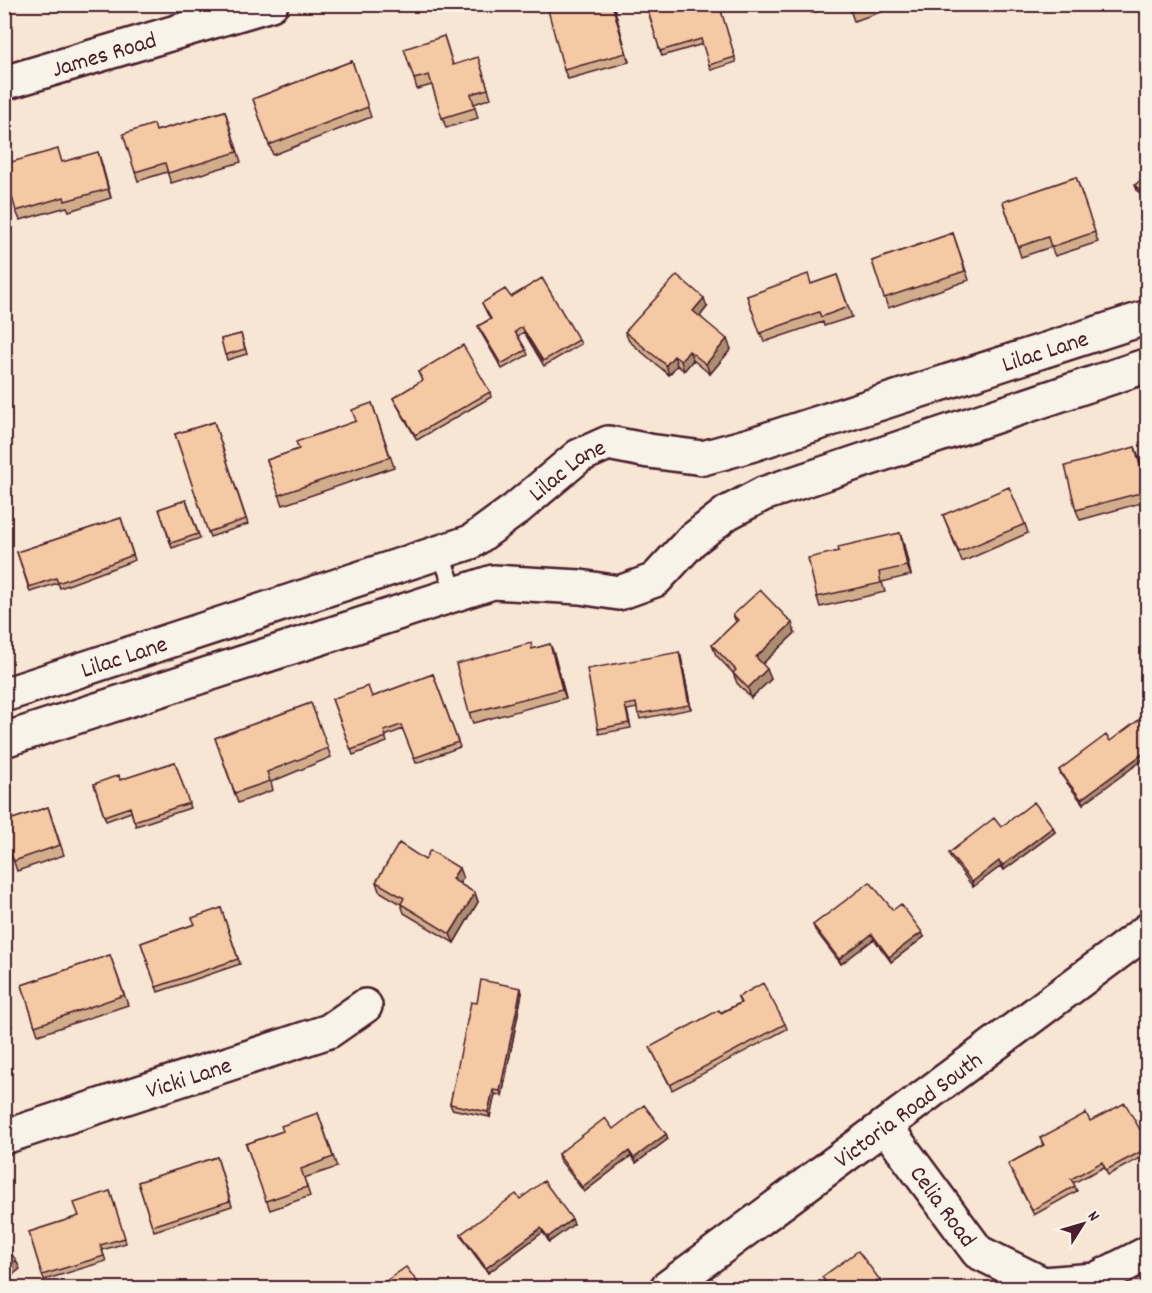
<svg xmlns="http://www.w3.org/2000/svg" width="1152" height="1293" font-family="Dekko,sans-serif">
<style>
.green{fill:#afe5a8;stroke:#7c826a;stroke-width:1.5}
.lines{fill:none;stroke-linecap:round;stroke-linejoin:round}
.lane-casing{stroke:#4a1f2b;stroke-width:21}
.street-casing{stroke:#4a1f2b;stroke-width:38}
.secondary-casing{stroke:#4a1f2b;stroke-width:38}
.lane{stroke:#f7f3e8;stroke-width:16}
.street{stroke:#f7f3e8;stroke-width:33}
.secondary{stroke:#f7f3e8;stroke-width:33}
.wall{fill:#d2ad8c;stroke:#4a1f2b;stroke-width:1.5}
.shaded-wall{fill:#ab8d72;stroke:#4a1f2b;stroke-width:1.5}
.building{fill:#f4c9a3;stroke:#4a1f2b;stroke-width:1.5}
.labels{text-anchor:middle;stroke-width:5;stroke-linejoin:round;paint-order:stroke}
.street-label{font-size:24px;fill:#4a1f2b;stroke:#f7f3e8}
</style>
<rect width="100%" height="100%" fill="#f6e6d3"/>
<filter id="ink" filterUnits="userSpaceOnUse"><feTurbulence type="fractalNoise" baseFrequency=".0167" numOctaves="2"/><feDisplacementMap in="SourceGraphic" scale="12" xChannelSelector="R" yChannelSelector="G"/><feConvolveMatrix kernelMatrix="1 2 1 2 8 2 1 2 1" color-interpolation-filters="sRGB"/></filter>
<g filter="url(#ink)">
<path class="green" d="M709,1274L720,1288H690Z"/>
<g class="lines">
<g class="lane-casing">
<path id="lane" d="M440,552L455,593"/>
</g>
<g class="street-casing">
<g id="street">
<path id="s1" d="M4,83L271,4"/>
<path id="s2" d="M4,695L471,542L516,509L579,456L608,443L649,451L703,458L750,445L1148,317"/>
<path d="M4,740L493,582L580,587L619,593L655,580L691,541L727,513L763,494L1148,365"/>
<path id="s3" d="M885,1126L978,1252L1043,1284L1095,1280L1148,1253"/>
<path id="s4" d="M4,1137L329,1031L365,1006"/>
</g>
</g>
<g class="secondary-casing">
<g id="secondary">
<path id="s5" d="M667,1288L1148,930"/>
</g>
</g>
<use href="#lane" class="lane"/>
<use href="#street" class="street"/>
<use href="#secondary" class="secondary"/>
</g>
<path class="wall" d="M613,4L629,62L568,79L564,70Z
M646,4H719L736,62L711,70L703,44L662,56Z
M809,4H837L812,13Z
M848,4H882L884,11L854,21Z
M444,36L453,65L481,67L491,98L474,104L478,118L446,128L432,85L417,89L414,79Z
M352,61L371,117L273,155L253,99Z
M225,111L241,162L171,183L167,172L138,181L135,172L156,131Z
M101,161L111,198L69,211L67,207L20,220L16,211L62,162Z
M1148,174V202L1137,190L1135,185Z
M1076,177L1098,242L1055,256L1051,247L1021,257L1003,202Z
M953,233L969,280L888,308L872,261Z
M837,275L852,317L824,326L823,322L764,342L747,296L811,284Z
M511,297L579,340L581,344L544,366L524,332L518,336L526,350L528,355L502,369L480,331L478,326L490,319L482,303Z
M707,307L700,316L731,349L710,374L693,360L684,371L677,365L669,375L629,341L625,332Z
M241,334L247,354L227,360L221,339Z
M418,372L490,392L491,397L417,440L395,402L393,398L422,381Z
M372,403L394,467L283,505L267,460L299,449L356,421Z
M214,422L248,524L210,537L175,434Z
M1135,447L1148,488V501L1080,520L1076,510Z
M186,500L200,538L172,548L159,509Z
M943,515L1025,524L1028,533L962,562Z
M121,518L135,560L60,588L58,583L30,592L17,552Z
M900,533L903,542L911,575L882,582L885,592L820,607L817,597L839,551Z
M733,615L795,633L762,664L771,679L751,698L737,683L733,673L716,655L712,645L736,622Z
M550,644L554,654L566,698L473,723L469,713L533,649Z
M679,652L681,657L691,709L640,719L637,708L627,710L631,728L599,734L598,729Z
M433,674L460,747L416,763L403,729L385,736L387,742L353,755L332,699L372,697Z
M311,703L331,757L271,782L273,790L238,803L215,738Z
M1110,741L1083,804L1061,775L1059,770Z
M175,762L190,808L136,826L131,812L106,821L94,784L121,780Z
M48,807L64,855L17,871L13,859L4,862V822Z
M1053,827L1055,832L1004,870L1001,866L973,887L950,857L949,853Z
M463,878L459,884L475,893L478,902L454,943L404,913L401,904L379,891L376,882Z
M221,908L240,964L158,992L141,943L195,924Z
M813,925L924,937L891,962L874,939L841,964L815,930Z
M110,955L128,1005L38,1035L22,985Z
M522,993L502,1096L495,1094L490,1117L452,1109L450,1104L477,1003Z
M738,997L785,1024L787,1029L672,1090L650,1047L740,1003Z
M4,1002L12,1026L4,1029Z
M318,1113L337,1167L304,1178L310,1196L270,1210L246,1144L283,1131Z
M1090,1121L1148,1144V1154L1108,1175L1104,1167L1073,1183L1077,1191L1034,1215L1008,1164L1043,1145L1040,1138Z
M666,1134L668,1139L636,1163L631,1156L584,1192L559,1159L558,1154Z
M217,1157L232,1206L154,1231L138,1182Z
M110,1191L126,1243L102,1250L106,1261L44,1280L29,1232L79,1216Z
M520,1199L574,1224L549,1242L543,1232L488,1273L463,1239L461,1234Z"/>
<path class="shaded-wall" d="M612,4H613L629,62L626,53Z
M98,152L101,161L111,198L108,189Z
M704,298L707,307L697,320L693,311Z
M727,339L731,349L710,374L706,364Z
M689,351L693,360L684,371L681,361Z
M674,356L677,365L669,375L666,365Z
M1135,447L1139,457L1148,491Z
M900,533L903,542L911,575L907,566Z
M792,623L795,633L759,667L756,657Z
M550,644L554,654L566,698L562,689Z
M679,652L681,657L691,709L689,705Z
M767,669L771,679L751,698L748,688Z
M1148,750V756L1083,804L1081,799Z
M1053,827L1055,832L1004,870L1003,865Z
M999,861L1001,866L973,887L972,882Z
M459,868L463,878L456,889L452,879Z
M475,893L478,902L454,943L450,934Z
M922,932L924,937L891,962L889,957Z
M872,934L874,939L841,964L839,959Z
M521,988L522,993L502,1096L500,1091Z
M493,1090L495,1094L490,1117L488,1112Z
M666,1134L668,1139L636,1163L634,1158Z
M629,1151L631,1156L584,1192L582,1187Z
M572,1219L574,1224L549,1242L548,1237Z
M541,1228L543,1232L488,1273L486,1268Z
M16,1260L20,1269L4,1282V1270Z
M880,1280L882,1285L877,1288H869Z"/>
<path class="building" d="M568,4H612L626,53L564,70L548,10Z
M646,4H719L735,57L709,65L701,39L660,51Z
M848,4H872L851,11Z
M444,36L453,65L478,57L488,89L471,94L475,108L442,118L429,75L414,79L404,49Z
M352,61L368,107L269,145L253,99Z
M225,111L237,152L168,173L165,163L135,172L123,134L154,124L156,131Z
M58,149L62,162L98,152L108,189L65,201L64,197L16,211L4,169V164Z
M1148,174V199L1135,185Z
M1076,177L1095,232L1051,247L1048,237L1018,247L1003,202Z
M953,233L965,271L884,298L872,261Z
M808,274L811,284L837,275L848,307L821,317L819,312L760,333L747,296Z
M677,275L704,298L693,311L727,339L706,364L689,351L681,361L674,356L666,365L625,332Z
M542,278L579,340L543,361L522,327L515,332L526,350L501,364L478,326L491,319L482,303L505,289L511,297Z
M241,334L245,349L225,355L221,339Z
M463,345L490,392L415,435L393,398L423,380L418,372Z
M372,403L390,457L279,495L267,460L299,449L296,442L356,421L352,410Z
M214,422L246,519L208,532L175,434Z
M1135,447L1147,491L1076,510L1065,466Z
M1009,487L1025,524L959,552L943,515Z
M186,500L198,534L171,543L159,509Z
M121,518L133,555L58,583L56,578L29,587L17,552Z
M900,533L907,566L879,572L881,583L817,597L808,558L839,551L838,547Z
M760,590L792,623L756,657L767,669L748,688L733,673L736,670L712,645L738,620L733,615Z
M531,643L532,649L550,644L562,689L469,713L456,664Z
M679,652L689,705L638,714L636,703L625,705L629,723L598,729L587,669Z
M433,674L458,742L414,758L401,725L384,731L386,737L351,750L332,699L368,686L372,697Z
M311,703L328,748L267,772L270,781L235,793L215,738Z
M1144,716L1148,720V750L1081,799L1059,770L1106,735L1110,741Z
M175,762L189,803L134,821L130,807L104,816L94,784L119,775L120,780Z
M1034,802L1053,827L1003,865L999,861L972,882L949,853L994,818L1001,827Z
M48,807L60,845L14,861L9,850L4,852V822Z
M399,843L425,860L430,850L459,868L452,879L475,893L450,934L401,904L404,898L376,882Z
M870,882L893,910L901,904L922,932L889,957L872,934L839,959L813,925Z
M221,908L238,959L156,987L141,943L195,924L192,918Z
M110,955L124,995L35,1026L22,985Z
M481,980L521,988L500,1091L493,1090L488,1112L450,1104L471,1002L477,1003Z
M763,983L785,1024L670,1085L650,1047L719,1010L721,1013L741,1003L738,997Z
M4,1003L9,1017L4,1018Z
M1125,1103L1148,1144V1148L1106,1170L1102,1162L1071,1179L1075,1186L1032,1210L1008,1164L1044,1145L1040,1138L1086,1113L1090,1121Z
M644,1105L666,1134L634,1158L629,1151L582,1187L558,1154L605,1118L613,1129Z
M318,1113L333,1157L301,1169L307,1187L266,1201L246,1144L283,1131L281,1126Z
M217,1157L230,1201L152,1226L138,1182Z
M544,1181L572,1219L548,1237L541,1228L486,1268L461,1234L516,1194L520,1199Z
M110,1191L125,1238L100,1245L104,1256L42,1275L29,1232L79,1216L74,1203Z
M4,1245L16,1260L4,1270Z
M858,1251L880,1280L869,1288H815L825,1281L822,1277Z
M406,1267L422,1288H376Z"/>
</g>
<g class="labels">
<g class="street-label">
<text dy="8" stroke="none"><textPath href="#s1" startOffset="104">James Road</textPath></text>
<text dy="8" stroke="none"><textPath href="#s2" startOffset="1116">Lilac Lane</textPath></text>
<text dy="8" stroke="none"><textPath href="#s2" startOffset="612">Lilac Lane</textPath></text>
<text dy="8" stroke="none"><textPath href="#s2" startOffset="126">Lilac Lane</textPath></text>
<text dy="8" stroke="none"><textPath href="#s4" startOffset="194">Vicki Lane</textPath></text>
<text dy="8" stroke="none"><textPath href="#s5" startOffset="300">Victoria Road South</textPath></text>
<text dy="8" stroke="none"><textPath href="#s3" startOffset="99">Celia Road</textPath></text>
</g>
</g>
<rect width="1152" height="1293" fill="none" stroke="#f7f3e8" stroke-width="24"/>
<rect x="12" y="12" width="1128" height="1269" fill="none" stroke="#4a1f2b" stroke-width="2" filter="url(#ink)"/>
<g transform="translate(1083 1224) rotate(53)" stroke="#f7f3e8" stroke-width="4.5" paint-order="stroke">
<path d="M0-4.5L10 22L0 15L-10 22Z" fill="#4a1f2b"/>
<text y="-9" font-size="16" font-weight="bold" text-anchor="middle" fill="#4a1f2b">N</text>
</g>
</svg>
